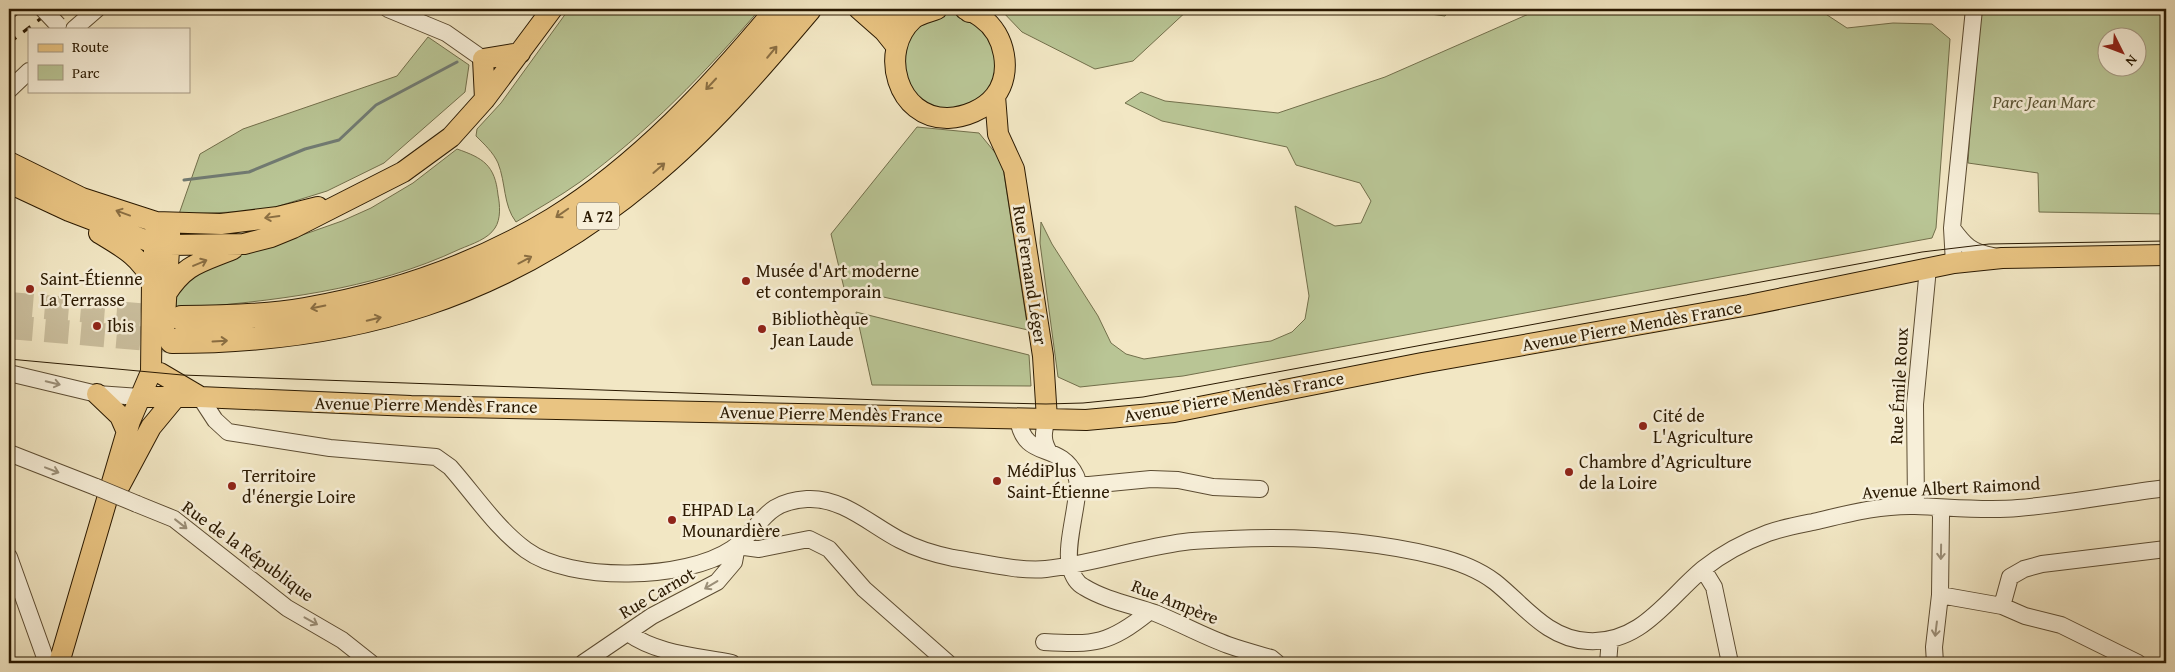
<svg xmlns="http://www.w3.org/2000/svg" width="2175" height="672" font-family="'Gentium Book Plus',serif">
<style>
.green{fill:#b9c595;stroke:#726f4b;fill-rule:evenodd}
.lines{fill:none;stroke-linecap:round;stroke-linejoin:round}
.stream{stroke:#717b73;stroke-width:3}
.highway-tunnel{stroke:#cabe9d;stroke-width:24;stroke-dasharray:24 12;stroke-linecap:butt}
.minor-casing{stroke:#5c4c32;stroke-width:18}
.major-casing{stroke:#2a1901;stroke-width:22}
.highway-casing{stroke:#2a1901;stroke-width:26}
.minor{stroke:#f7efd9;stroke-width:16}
.major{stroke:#e9c482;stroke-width:20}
.highway{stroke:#e9c482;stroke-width:24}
.tram{stroke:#2a1901;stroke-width:1}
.rail{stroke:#2a1901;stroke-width:3;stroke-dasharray:9 9;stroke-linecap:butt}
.minor-bridge-casing{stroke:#5c4c32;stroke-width:18;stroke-linecap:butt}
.minor-bridge{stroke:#f7efd9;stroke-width:16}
.oneway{stroke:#8a6e42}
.oneway2{stroke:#9b8f78}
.poi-dot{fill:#8f2418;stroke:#f7efd9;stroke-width:2}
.labels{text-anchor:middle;stroke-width:5;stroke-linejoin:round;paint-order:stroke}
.shield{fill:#f7efd9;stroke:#685942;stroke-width:1}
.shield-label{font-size:16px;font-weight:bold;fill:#2a1901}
.park-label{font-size:18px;font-style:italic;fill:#5c5535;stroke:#f7efd9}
.poi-label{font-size:18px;fill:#2a1901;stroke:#f7efd9;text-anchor:start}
.street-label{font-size:18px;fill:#2a1901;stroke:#f7efd9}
</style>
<rect width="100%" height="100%" fill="#f2e7c4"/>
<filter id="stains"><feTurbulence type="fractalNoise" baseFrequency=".004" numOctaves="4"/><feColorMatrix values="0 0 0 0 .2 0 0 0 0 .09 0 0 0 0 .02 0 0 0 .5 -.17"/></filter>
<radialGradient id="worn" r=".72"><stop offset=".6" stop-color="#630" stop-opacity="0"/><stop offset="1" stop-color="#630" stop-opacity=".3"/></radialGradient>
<path class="green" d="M569,9H760C706,72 647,133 580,182C559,197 537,209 516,222C503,205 506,183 498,163C493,152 484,144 476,136L477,129L501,103Z
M1000,9H1189L1133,61L1095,69L1022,32Z
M1418,9H1451L1445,16L1423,13Z
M1540,9H1818L1847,28L1893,23L1932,24L1950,39L1936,228L1932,238L1183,376L1080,387L1058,377L1040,243L1041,222L1052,244L1098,316L1111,343L1126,354L1144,359L1271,341L1292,332L1305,319L1309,296L1295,206L1335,226L1361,223L1371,201L1360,183L1296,165L1287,147L1162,121L1125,103L1141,92L1165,101L1278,113L1385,77Z
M1983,9H2166V214L2039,212L2038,173L1968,163L1976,40ZM2108,38H2138V68H2108Z
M950,12L967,15L993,37L1000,69L985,99L939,113L911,97L900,51L906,35L933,15Z
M428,37L469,65L465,92L384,163L327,191L263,211L179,214L200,154L243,129L397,76Z
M917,127L979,133L1002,161L1028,330L844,288L831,234Z
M457,149C483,158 495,165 498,195C500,205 501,219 495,228C488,239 472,244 460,249C371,291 273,301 176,309V298L180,289L190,278L218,260L248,253L291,239L342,221L371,208L413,183Z
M856,312L1029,355L1031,386L872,385Z"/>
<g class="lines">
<path class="stream" d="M184,180L249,172L305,149L339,140L376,105L457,62"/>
<path class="highway-tunnel" d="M9,304L174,318
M9,327L172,341"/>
<g class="minor-casing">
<path id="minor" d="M388,9L446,33L483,59
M9,10L11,9
M74,29L97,9
M9,90L29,71
M1952,228C1965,246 1971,252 1993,256
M1954,263L1952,228L1974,9
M9,373L97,394L140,397
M200,397L215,420L228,432L330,448L436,457L450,467C474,494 496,528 526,550C571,583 686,580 732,549C763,528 761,502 807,499C842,497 871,525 900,540C917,549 934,554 953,558C980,562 1020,572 1046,569C1092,564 1137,548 1184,542C1199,540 1215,540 1230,539C1298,536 1369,540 1435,556C1456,561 1478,569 1495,582C1524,605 1547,639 1588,641C1641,644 1667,599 1703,569C1723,553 1744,542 1768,533C1782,528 1798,525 1813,522C1847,514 1880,505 1915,506C1949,507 1984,511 2018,508C2067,504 2117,494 2166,488
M1018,419C1025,462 1059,440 1076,476C1083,491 1064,543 1070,566C1072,574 1076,583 1084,587C1105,600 1132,605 1155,613C1180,623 1203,636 1228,645C1242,650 1257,654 1271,658L1277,663
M1047,419C1043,433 1042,440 1049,452
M9,453L96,487
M1078,484L1089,485L1151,479L1178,480L1213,487L1260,489
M137,504L174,519L287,608L342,640L371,663
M1916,506L1915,404L1928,268
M9,557L47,663
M1703,569L1714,587L1730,663
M1940,595L2002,606L2025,616L2061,625L2138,663
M2002,606L2010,577L2024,569L2042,564L2166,549
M628,633C657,654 697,656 732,663
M1044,642C1095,645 1109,644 1149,612
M583,663L652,616L717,582L734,562L737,546L759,549L809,539L829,549L864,589L948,663
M1608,663L1610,639
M1935,663L1934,647L1940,595L1941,516L1939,508"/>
</g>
<g class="major-casing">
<path id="major" d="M859,9L884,31L896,46
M875,9L893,17L914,18
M937,9C930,12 919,14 913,19C878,51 897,119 948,118C965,117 984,110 995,96C1013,73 1005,34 982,18C976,14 972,10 965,9
M995,96L998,134L1014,169L1043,356L1047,419
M485,99L483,59L520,53
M9,162L82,198L156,222L221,224L278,217L318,207
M9,183L69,211L153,243L169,245L244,244L271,237L293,228L403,172L451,137L485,99L552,9
M99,233C122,247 140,256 152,281
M166,294C186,263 200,263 233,249
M164,334L170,233
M160,373L199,396
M97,394L120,416L127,432
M140,397H200L411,406L1047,419L1086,420L1174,412L1422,363L1749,305L1954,263L2002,258L2166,255
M120,485L151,427L175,398
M59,663L130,421L151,372L152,281L156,222"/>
</g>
<g class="highway-casing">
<path id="highway" d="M969,9L970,10
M181,318C222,318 264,317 305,310C392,295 477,266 553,220C640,166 713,87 778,9
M172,341C353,341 506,296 647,178C708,128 759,68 809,9"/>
</g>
<use href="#minor" class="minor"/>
<use href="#major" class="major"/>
<use href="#highway" class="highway"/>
<path class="tram" d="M9,359L182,375L909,401L1046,404L1083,403L1143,397L1922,252L1989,244L2166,241"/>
<path class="rail" d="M9,43L53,9"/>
<g class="minor-bridge-casing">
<path id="minor-bridge" d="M43,9L58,25
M96,487L137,504"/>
</g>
<use href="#minor-bridge" class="minor-bridge"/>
</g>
<defs><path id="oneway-shaft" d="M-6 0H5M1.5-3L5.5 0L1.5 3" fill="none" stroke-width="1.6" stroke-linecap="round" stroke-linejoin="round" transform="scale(1.25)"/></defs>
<g class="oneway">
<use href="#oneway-shaft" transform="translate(772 52) rotate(-50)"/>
<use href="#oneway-shaft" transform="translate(711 84) rotate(133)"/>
<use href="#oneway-shaft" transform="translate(659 168) rotate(-41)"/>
<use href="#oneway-shaft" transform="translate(123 213) rotate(-160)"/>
<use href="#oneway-shaft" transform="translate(562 213) rotate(145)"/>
<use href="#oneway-shaft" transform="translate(272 217) rotate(172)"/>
<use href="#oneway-shaft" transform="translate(525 260) rotate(-28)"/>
<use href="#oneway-shaft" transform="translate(200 263) rotate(-23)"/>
<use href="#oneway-shaft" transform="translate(318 307) rotate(168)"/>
<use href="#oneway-shaft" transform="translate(374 319) rotate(-14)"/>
<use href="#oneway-shaft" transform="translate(220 341) rotate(-3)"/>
</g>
<g class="oneway2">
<use href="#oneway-shaft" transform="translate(53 383) rotate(14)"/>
<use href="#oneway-shaft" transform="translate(52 470) rotate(21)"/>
<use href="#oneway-shaft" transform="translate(181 524) rotate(38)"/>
<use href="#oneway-shaft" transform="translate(1941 552) rotate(91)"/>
<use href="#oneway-shaft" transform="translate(711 585) rotate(149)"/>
<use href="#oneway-shaft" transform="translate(311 621) rotate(29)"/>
<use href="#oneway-shaft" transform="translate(1936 629) rotate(97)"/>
</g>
<g class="poi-dot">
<circle cx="746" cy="281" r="5"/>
<circle cx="30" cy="289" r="5"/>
<circle cx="97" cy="326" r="5"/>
<circle cx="762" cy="329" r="5"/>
<circle cx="1643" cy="426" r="5"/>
<circle cx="1569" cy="472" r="5"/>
<circle cx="997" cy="481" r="5"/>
<circle cx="232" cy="486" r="5"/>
<circle cx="672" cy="520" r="5"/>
</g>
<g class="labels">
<rect class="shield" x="577" y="202.5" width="42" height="27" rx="4"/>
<g class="shield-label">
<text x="598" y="222">A 72</text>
</g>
<g class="park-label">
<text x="2044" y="108">Parc Jean Marc</text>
</g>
<g class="poi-label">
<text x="756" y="277">Musée d'Art moderne<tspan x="756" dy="21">et contemporain</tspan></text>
<text x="40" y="285">Saint-Étienne<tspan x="40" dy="21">La Terrasse</tspan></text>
<text x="772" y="325">Bibliothèque<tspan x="772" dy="21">Jean Laude</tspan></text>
<text x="107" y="332">Ibis</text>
<text x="1653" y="422">Cité de<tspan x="1653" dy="21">L'Agriculture</tspan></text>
<text x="1579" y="468">Chambre d’Agriculture<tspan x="1579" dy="21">de la Loire</tspan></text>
<text x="1007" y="477">MédiPlus<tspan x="1007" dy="21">Saint-Étienne</tspan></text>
<text x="242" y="482">Territoire<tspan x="242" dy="21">d'énergie Loire</tspan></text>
<text x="682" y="516">EHPAD La<tspan x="682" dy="21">Mounardière</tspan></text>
</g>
<g class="street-label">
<text transform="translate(1030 275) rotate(81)" y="6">Rue Fernand Léger</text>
<text transform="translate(1632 326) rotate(-10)" y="6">Avenue Pierre Mendès France</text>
<text transform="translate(1899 386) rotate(-87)" y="6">Rue Émile Roux</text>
<text transform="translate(1234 397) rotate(-10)" y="6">Avenue Pierre Mendès France</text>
<text transform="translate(426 405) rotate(1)" y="6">Avenue Pierre Mendès France</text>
<text transform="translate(831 414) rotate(1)" y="6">Avenue Pierre Mendès France</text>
<text transform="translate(1951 488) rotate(-3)" y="6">Avenue Albert Raimond</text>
<text transform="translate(248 551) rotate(36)" y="6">Rue de la République</text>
<text transform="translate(657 593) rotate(-30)" y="6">Rue Carnot</text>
<text transform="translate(1175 602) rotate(22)" y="6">Rue Ampère</text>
</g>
</g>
<rect width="2175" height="672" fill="none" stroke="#f2e7c4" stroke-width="30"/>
<rect x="10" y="10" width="2155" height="652" fill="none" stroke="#2a1901" stroke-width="2.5"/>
<rect x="15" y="15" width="2145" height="642" fill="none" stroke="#2a1901"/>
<rect x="28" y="28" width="162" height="65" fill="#f7efd9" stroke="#a59983"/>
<rect x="38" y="44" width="25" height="8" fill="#e9c482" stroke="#a59983"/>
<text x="72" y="52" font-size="15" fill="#2a1901">Route</text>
<rect x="38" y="65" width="25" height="15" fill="#b9c595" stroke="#a59983"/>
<text x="72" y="78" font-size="15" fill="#2a1901">Parc</text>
<g transform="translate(2122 52) rotate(132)"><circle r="24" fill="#f7efd9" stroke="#a59983"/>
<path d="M0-4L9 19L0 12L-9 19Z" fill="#8f2418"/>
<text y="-8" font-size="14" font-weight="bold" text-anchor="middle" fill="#2a1901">N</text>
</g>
<rect width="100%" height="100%" filter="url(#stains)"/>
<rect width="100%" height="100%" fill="url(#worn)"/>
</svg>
